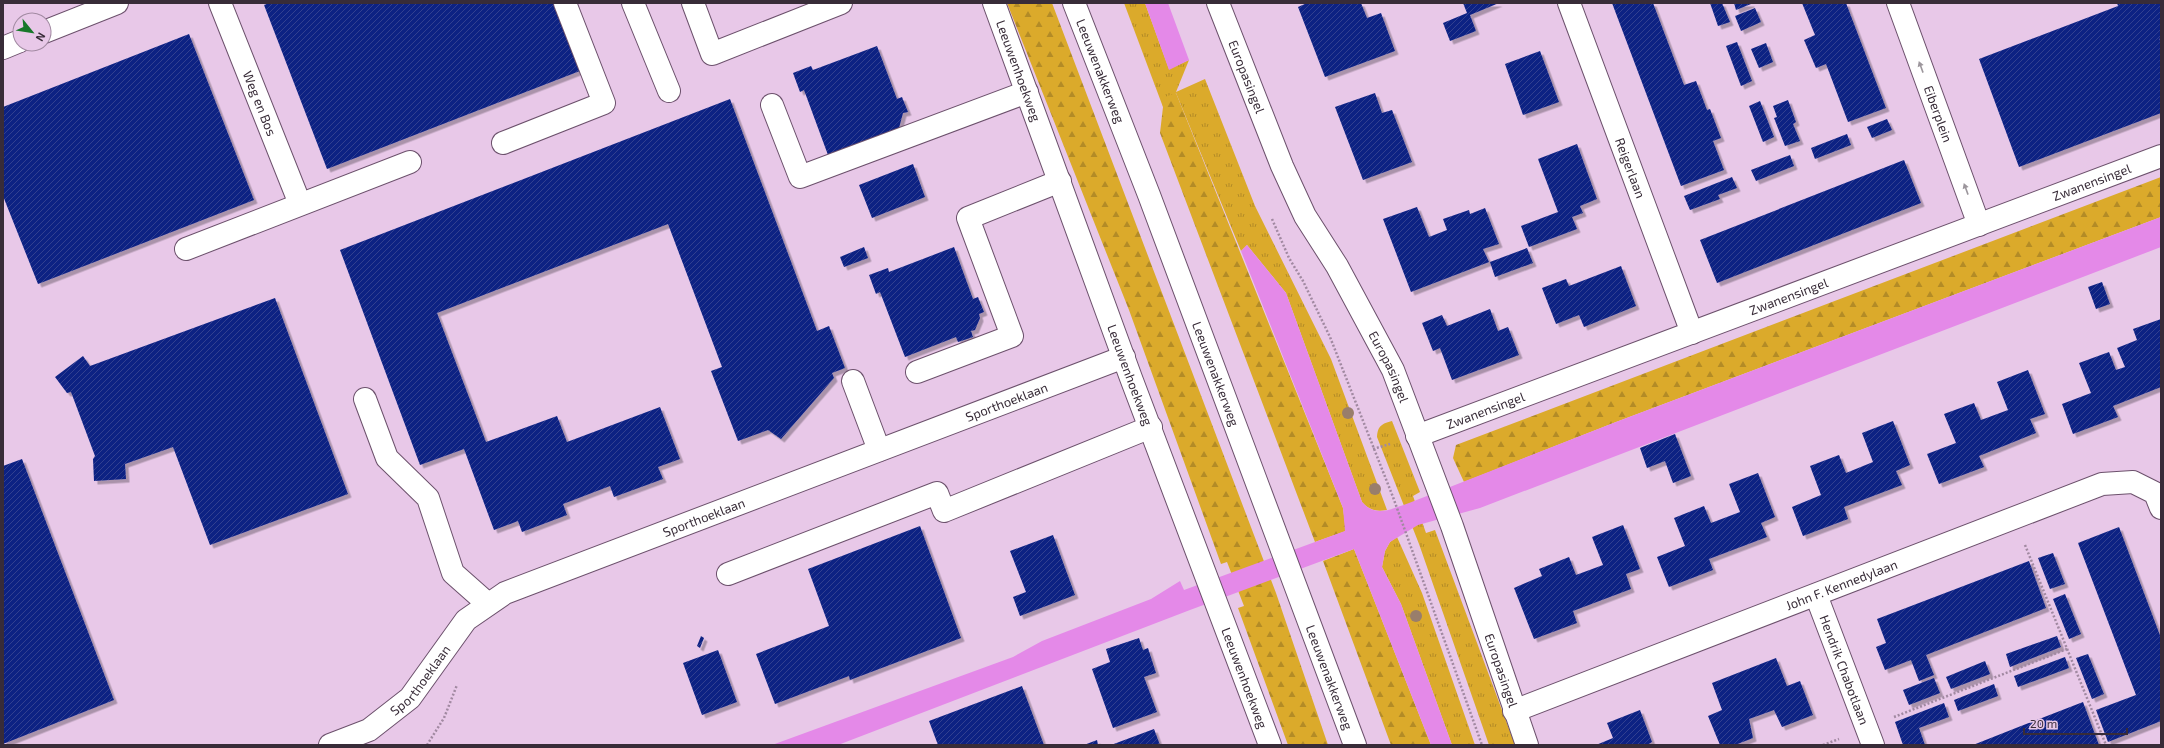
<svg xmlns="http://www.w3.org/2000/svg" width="2164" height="748" font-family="'Exo 2',sans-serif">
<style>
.grass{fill:url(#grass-tufts)}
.forest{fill:url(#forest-firs)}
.water{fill:#e489e8}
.building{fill:url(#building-hatch);filter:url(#shadow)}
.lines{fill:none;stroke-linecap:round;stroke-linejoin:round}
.minor-casing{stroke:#6c516c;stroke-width:24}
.major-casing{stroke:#6c516c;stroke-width:24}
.path{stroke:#a189a1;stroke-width:2.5;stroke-dasharray:2 2;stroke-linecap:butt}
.minor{stroke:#fff;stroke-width:22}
.major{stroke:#fff;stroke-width:22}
.tree{fill:#997e6b}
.oneway{fill:#9c969c}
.labels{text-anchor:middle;stroke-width:4;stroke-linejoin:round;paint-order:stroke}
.street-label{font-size:13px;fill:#382c38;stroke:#e8c8e8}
</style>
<defs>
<pattern id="grass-tufts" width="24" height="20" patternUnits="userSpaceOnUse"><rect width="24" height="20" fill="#dbaa2b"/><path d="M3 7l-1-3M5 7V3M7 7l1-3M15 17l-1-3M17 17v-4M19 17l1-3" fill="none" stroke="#b38b26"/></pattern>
<pattern id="forest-firs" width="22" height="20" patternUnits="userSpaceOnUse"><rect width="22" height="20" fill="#dbaa2b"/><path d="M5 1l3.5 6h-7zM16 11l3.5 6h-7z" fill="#b38b26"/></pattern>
<pattern id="building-hatch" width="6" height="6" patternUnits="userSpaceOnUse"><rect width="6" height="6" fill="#0b2183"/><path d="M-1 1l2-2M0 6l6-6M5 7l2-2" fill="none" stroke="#304190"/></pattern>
<filter id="shadow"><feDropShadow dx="3.5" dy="3.5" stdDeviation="0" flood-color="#0004"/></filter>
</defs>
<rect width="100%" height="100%" fill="#e8c8e8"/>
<path class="grass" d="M1124,3H1145L1169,69L1189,60L1176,92L1205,79L1255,206L1331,359L1387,510C1376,512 1369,510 1362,502L1286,293L1247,245L1241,251L1176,93L1163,107Z
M1392,421L1420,492L1413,496L1426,533L1435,530L1515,745H1489L1419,544L1377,437C1378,425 1382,424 1392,421Z
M1397,537L1422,593L1475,745H1452L1401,604L1382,567L1385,551L1390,542Z"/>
<path class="forest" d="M1007,3H1052L1276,593L1328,745H1288L1238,608L1244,606L1227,562L1221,564L1129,310Z
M1176,93L1343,508L1346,531L1315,542L1160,133L1163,107L1162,98Z
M2161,177V217L1616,422L1464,482L1453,458L1456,445Z
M1354,549L1431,745H1391L1323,561Z"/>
<path class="water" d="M1145,3H1168L1189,60L1169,70Z
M2161,217V247L1480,508L1418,525L1390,542L1385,551L1382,567L1401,604L1452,745H1431L1354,549L1190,610L838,745H772L1013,657L1042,641L1151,599L1180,581L1184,590L1345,531L1343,508L1241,251L1247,245L1286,293L1362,502C1376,518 1391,509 1409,503L1616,422Z"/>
<path class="building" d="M269,3H559L585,69L327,169L264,5Z
M1307,3H1361L1367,18L1381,13L1395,51L1325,77L1298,7Z
M1463,3H1499L1470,15L1476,31L1450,41L1443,23L1467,13Z
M1612,3H1653L1684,85L1696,81L1707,110L1710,109L1721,138L1713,141L1724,170L1681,186Z
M1710,3H1722L1730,22L1718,26Z
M1734,3H1751V4L1736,10Z
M1802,3H1846L1886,108L1848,122L1826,64L1816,68L1804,40L1815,35Z
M2117,3H2161V41L2159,38L2161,43V113L2019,167L1979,59L2118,6Z
M1755,8L1761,22L1741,31L1735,16Z
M189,34L254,200L38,284L3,196V107Z
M1737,42L1752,81L1741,86L1726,46Z
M1766,43L1773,62L1759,68L1751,49Z
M877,46L897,99L902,97L908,112L903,113L899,128L895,130L897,135L828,155L804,90L800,92L793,73L811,66L813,70Z
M1540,51L1559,102L1523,115L1505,64Z
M1375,93L1382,113L1392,110L1412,162L1363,180L1335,107Z
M730,99L817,331L829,326L845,368L832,373L834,378L781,439L768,430L738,441L711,371L722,367L668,224L437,313L486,442L557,416L567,442L660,407L680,459L658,467L663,479L614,497L610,486L563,504L567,515L522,532L518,521L494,530L464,449L420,465L340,250Z
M1788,100L1796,122L1793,124L1800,141L1785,146L1774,118L1777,117L1773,106Z
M1760,101L1774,137L1763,142L1749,106Z
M1887,119L1892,130L1872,138L1867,127Z
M1847,134L1851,145L1815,159L1811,148Z
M1577,144L1597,199L1580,206L1583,213L1572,217L1577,229L1529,247L1521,226L1558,212L1538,159Z
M1790,155L1794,166L1756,181L1751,170Z
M1904,160L1921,203L1717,283L1700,240Z
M913,164L925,197L872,218L859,185Z
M1732,177L1737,188L1718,195L1720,199L1690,210L1684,196Z
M1417,207L1429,237L1447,230L1443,219L1469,210L1470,214L1485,208L1499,244L1483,249L1489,262L1411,292L1383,219Z
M864,247L868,258L844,267L840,257Z
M954,247L973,299L978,297L984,312L979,314L980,318L975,330L971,331L973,337L958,342L956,337L905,357L880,292L876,294L869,275L888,268L889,272Z
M1527,248L1533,263L1495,277L1490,262Z
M1621,266L1636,306L1584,327L1579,315L1556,324L1542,288L1566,279L1569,286Z
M2102,282L2110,304L2096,309L2088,287Z
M275,298L348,494L210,545L173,447L125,464L126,479L94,481L93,459L95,456L71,392L67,393L55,377L83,356L90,366Z
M1490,309L1498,331L1508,327L1519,355L1452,380L1440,348L1433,351L1422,323L1442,315L1447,326Z
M2161,319V387L2113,406L2118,417L2073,434L2062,404L2091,393L2079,363L2109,352L2116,370L2125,367L2117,348L2137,340L2133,329Z
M2028,370L2045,414L2030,419L2036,433L1979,456L1984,467L1939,484L1927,454L1956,443L1944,414L1974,403L1981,420L2008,410L1997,382Z
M1893,421L1910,465L1896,471L1902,485L1844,507L1848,519L1803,536L1792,507L1821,495L1810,466L1839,455L1846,473L1873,462L1862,433Z
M1675,434L1691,476L1673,483L1665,461L1647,468L1640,448Z
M22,459L114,700L3,744V466Z
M1758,473L1775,517L1761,523L1767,537L1709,559L1713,570L1669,587L1657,557L1685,546L1674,518L1704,506L1711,523L1740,512L1729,484Z
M1623,525L1640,569L1626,574L1631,589L1573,611L1577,623L1534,639L1514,588L1542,576L1539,569L1569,557L1576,575L1603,565L1592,537Z
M920,526L961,638L850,680L849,676L775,704L756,654L829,626L808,569Z
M2119,527L2161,638V721L2108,742L2096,710L2136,695L2078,543Z
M1053,535L1075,595L1020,616L1013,597L1026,592L1010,551Z
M2053,553L2065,584L2050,589L2038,558Z
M2029,561L2046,608L1926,655L1934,675L1919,681L1911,660L1885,670L1876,647L1886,643L1877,619Z
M2065,594L2081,634L2069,639L2053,599Z
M701,636L704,638L700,648L697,646Z
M2057,636L2061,647L2010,667L2006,654Z
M1139,638L1143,650L1148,648L1156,673L1144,677L1157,712L1113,728L1092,669L1110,662L1106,649Z
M718,650L737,702L702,715L683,663Z
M2088,654L2104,694L2092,699L2076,658Z
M2065,657L2069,668L2018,687L2014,676Z
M1776,658L1787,686L1800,681L1813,715L1782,727L1774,710L1749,719L1753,738L1735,745H1720L1708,716L1722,710L1712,683Z
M1985,661L1990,674L1951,689L1946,677Z
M1934,678L1940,693L1909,705L1903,690Z
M1994,684L1998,696L1958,711L1954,700Z
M1022,686L1044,745H938L929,721Z
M2083,702L2099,745H1973L2021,726Z
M1944,703L1949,717L1919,728L1925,745H1903L1895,722Z
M1640,710L1652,742L1647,745H1596L1613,738L1607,723Z
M1154,729L1160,745H1111Z
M1097,740L1098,745H1084Z"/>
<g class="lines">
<g class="minor-casing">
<g id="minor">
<path id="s1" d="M220,3L300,204"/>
<path d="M633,3L669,91"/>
<path d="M693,3L712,54L841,3"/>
<path id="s2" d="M994,3L1131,378L1270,745"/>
<path id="s3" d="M1218,3L1282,166L1305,216L1337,266L1393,370L1452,526L1527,745"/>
<path id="s4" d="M1569,3L1692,333"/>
<path id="s5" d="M1898,3L1979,225"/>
<path d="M44,32L117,3"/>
<path d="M3,48L20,41"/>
<path d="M772,105L800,177L1027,92"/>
<path d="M503,143L604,103L565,3"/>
<path d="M186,249L410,162"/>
<path d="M917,372L1012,336L968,218L1060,181"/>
<path d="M853,381L879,450"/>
<path d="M365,399L387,458L428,498L453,573L488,604"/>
<path id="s6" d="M1417,436L2161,156"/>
<path d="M728,574L937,493L944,511L1151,427"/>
<path id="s7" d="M1816,595L1873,745"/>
<path id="s8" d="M1514,711L2102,484L2133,482L2155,493L2161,508"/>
<path id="s9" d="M330,745L369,730L410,698L466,620L505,593L1124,357"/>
</g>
</g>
<g class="major-casing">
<g id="major">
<path id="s10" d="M1074,3L1149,195L1355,745"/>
</g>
</g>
<path class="path" d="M1272,219L1289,258L1303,281L1330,337L1393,497L1482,745
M1373,449L1390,444
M2025,545L2106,745
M1894,717L2067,649
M427,745L444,718L457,685
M1823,745L1839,739"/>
<use href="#minor" class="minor"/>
<use href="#major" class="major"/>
</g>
<g class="tree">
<circle cx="1348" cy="413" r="6"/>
<circle cx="1375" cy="489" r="6"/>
<circle cx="1416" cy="616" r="6"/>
</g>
<defs><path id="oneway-solid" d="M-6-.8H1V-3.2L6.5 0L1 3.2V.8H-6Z"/></defs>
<g class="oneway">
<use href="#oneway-solid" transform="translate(1921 67) rotate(-110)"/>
<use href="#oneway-solid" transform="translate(1966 189) rotate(-110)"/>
</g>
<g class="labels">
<g class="street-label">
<text dy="5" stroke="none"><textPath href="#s2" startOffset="72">Leeuwenhoekweg</textPath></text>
<text dy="5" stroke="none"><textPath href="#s10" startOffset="73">Leeuwenakkerweg</textPath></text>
<text dy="5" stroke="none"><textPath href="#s3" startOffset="79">Europasingel</textPath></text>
<text dy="5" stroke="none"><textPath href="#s1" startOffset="108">Weg en Bos</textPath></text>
<text dy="5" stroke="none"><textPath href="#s5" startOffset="118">Eiberplein</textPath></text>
<text dy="5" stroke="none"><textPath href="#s4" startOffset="176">Reigerlaan</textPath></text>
<text dy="5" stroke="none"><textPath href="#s6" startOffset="721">Zwanensingel</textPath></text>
<text dy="5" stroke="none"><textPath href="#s6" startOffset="397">Zwanensingel</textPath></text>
<text dy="5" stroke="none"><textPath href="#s3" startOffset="403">Europasingel</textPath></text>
<text dy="5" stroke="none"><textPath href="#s10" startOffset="397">Leeuwenakkerweg</textPath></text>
<text dy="5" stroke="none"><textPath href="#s2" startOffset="396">Leeuwenhoekweg</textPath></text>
<text dy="5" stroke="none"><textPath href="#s9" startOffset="774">Sporthoeklaan</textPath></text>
<text dy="5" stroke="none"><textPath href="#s6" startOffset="73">Zwanensingel</textPath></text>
<text dy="5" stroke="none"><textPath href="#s9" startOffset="450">Sporthoeklaan</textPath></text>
<text dy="5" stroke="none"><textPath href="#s8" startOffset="351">John F. Kennedylaan</textPath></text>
<text dy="5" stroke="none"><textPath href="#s3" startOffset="727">Europasingel</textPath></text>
<text dy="5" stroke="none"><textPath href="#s7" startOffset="80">Hendrik Chabotlaan</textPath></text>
<text dy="5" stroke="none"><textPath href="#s10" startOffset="721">Leeuwenakkerweg</textPath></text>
<text dy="5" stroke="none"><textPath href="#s2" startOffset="720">Leeuwenhoekweg</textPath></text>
<text dy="5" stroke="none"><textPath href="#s9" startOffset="114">Sporthoeklaan</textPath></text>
</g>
</g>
<rect width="2164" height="748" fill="none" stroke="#382c38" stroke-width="8"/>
<g transform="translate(32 32) rotate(120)"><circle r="19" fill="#e8c8e8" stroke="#a28aa2"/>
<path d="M0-3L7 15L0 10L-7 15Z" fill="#17782a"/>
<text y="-6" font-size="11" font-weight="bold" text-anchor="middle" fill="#382c38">N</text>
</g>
<path d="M2024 728v6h103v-6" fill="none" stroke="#382c38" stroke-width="2"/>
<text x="2030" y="728" font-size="12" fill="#382c38" stroke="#e8c8e8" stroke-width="3" paint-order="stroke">20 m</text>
</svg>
